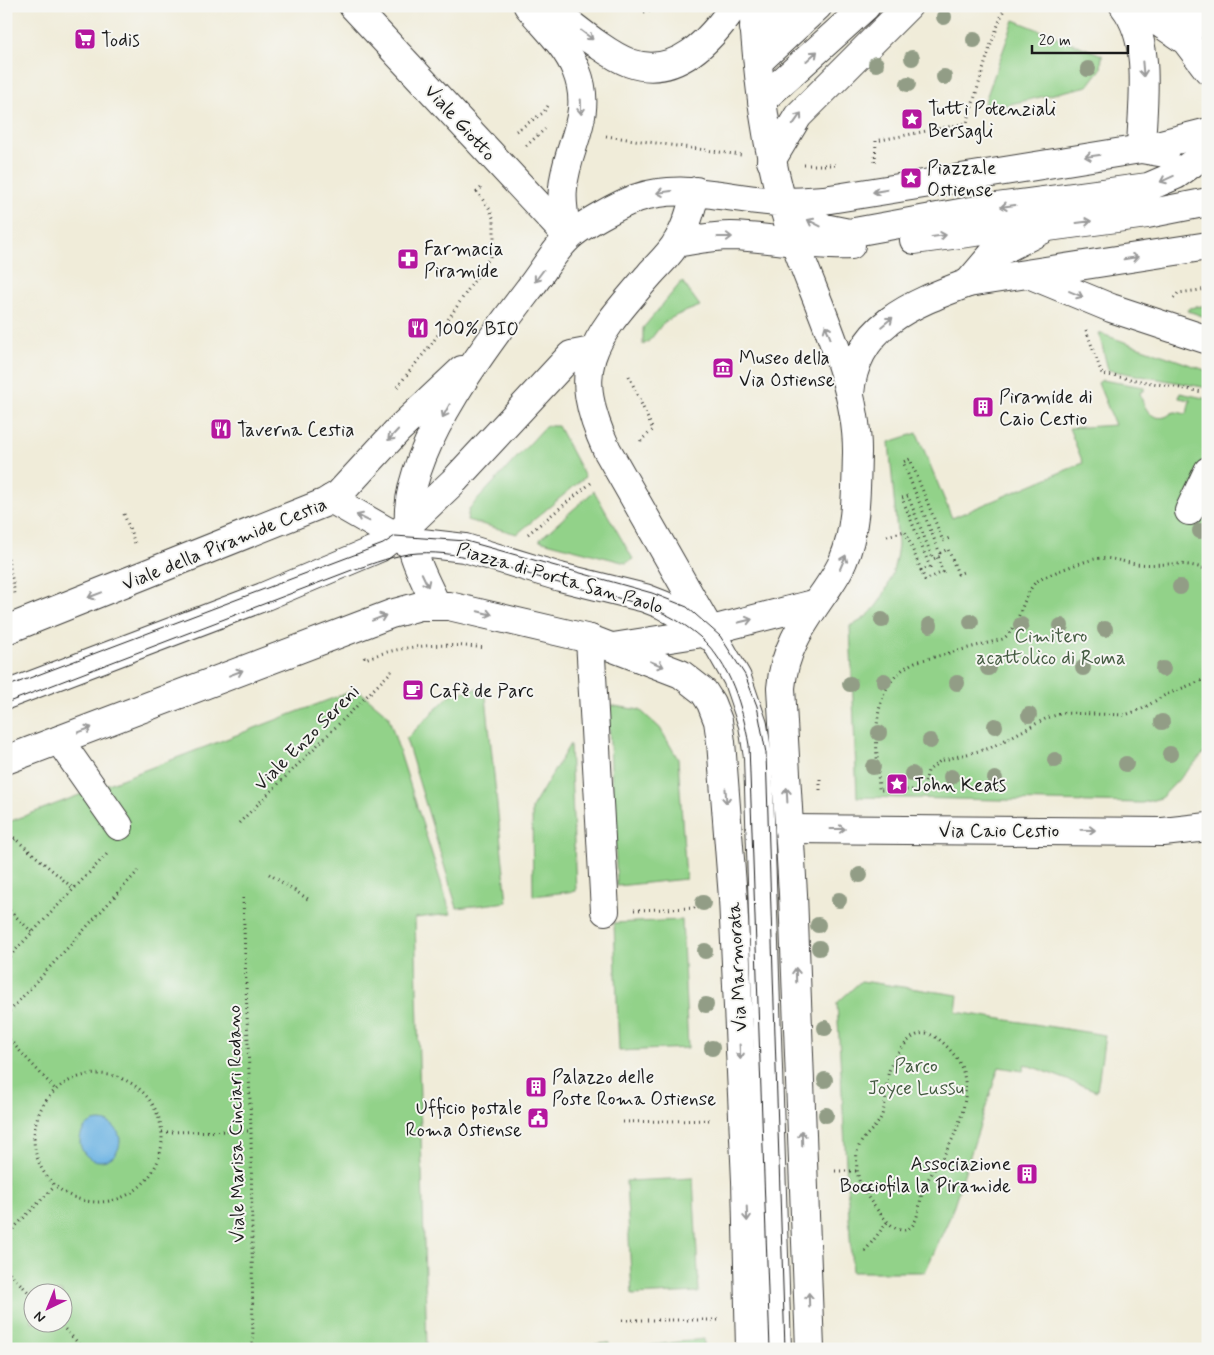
<svg xmlns="http://www.w3.org/2000/svg" width="1214" height="1355" font-family="Mynerve,sans-serif">
<style>
.green{fill:#92d289;stroke:#577752;fill-rule:evenodd}
.water{fill:#6cb3e3;stroke:#446880}
.lines{fill:none;stroke-linecap:round;stroke-linejoin:round}
.minor-casing{stroke:#3c3b38;stroke-width:30}
.major-casing{stroke:#3c3b38;stroke-width:30}
.path{stroke:#3c3b38;stroke-width:3;stroke-dasharray:1 4;stroke-linecap:butt}
.minor{stroke:#fff;stroke-width:28}
.major{stroke:#fff;stroke-width:28}
.tram{stroke:#1c1c1c;stroke-width:1}
.tree{fill:#929d86}
.oneway{stroke:#999}
.labels{text-anchor:middle;stroke-width:4;stroke-linejoin:round;paint-order:stroke}
.poi-label{font-size:19px;fill:#1c1c1c;stroke:#f6f6f2;text-anchor:start}
.street-label{font-size:19px;fill:#1c1c1c;stroke:#f6f6f2}
.park-label{font-size:19px;fill:#455c42;stroke:#f6f6f2}
</style>
<rect width="100%" height="100%" fill="#f6f6f2"/>
<filter id="ink" filterUnits="userSpaceOnUse"><feTurbulence type="fractalNoise" baseFrequency=".02" numOctaves="2"/><feDisplacementMap in="SourceGraphic" scale="10" xChannelSelector="R" yChannelSelector="G"/><feConvolveMatrix kernelMatrix="1 2 1 2 8 2 1 2 1" color-interpolation-filters="sRGB"/></filter>
<filter id="wash" filterUnits="userSpaceOnUse"><feTurbulence type="fractalNoise" baseFrequency=".0096" numOctaves="4" result="noise"/><feDisplacementMap in="SourceGraphic" scale="20" xChannelSelector="R" yChannelSelector="G"/><feGaussianBlur stdDeviation="1.12" result="paint"/><feColorMatrix in="noise" values="0 0 0 0 0 0 0 0 0 0 0 0 0 0 0 0 0 1.4 0 .05"/><feComposite in="paint" operator="in"/></filter>
<g filter="url(#wash)">
<rect width="100%" height="100%" fill="#f0ecd9"/>
<path class="green" d="M1014,20L1102,55L1101,69L1088,86L989,109L984,104Z
M682,281L700,306C688,311 674,315 664,323C655,331 653,340 643,345V328Z
M1208,305V318L1188,311L1189,308Z
M1099,333L1208,371V388L1108,370Z
M1102,380L1144,387V391L1140,392C1142,403 1149,421 1165,417C1169,416 1171,412 1175,412C1179,412 1184,414 1187,414L1190,400L1179,398L1180,393L1208,399V749L1161,798L1142,803L857,797L850,626C882,614 895,575 898,544L889,442L917,433L952,518L1083,463L1069,428L1115,425L1098,383Z
M546,426H558L585,477L517,534L467,520L469,509Z
M594,491L633,559L626,563L539,540Z
M485,687L507,902L457,908L406,739L451,694Z
M357,689L388,715L451,914L415,918L427,1349H6V823ZM32,1292H62V1322H32Z
M608,705L640,710L660,728L678,759L686,879L617,886Z
M570,744L576,891L533,896L532,808Z
M682,920L688,1048L619,1051L614,923Z
M861,981L958,995L956,1012L1105,1035L1097,1091L1025,1064L1023,1071L999,1067L950,1217L925,1272H852L837,1003Z
M693,1178L699,1292L632,1295L626,1181Z
M704,1339V1349H630V1348Z
M609,1343V1349H550Z"/>
<path class="water" d="M80 1141a20 20 0 1 1 40 0a20 20 0 1 1-40 0Z"/>
</g>
<g filter="url(#ink)">
<g class="lines">
<g class="minor-casing">
<path id="minor" d="M353,6L568,237
M547,6C570,23 605,54 630,63C676,79 711,40 734,6
M1124,6C1153,43 1142,105 1141,149L1165,153
M1135,6L1186,41L1208,70
M1155,6L1208,25
M754,28L778,6
M758,62L818,6
M762,100L866,6
M771,161L798,116L908,6
M696,191C691,209 687,226 677,242C671,253 659,264 650,274C595,338 567,364 607,450L737,678L753,725L758,757L777,1349
M782,202L824,228L849,233L982,209L1148,187L1176,175L1208,152
M914,240L998,229L1048,227
M676,243C695,240 712,236 731,236C771,237 810,247 851,245
M1031,275L1111,308L1208,340
M968,283L991,256L1048,227L1147,214L1208,202
M331,499L404,541L465,548L560,577L645,598L663,605L691,621L709,636
M1189,511L1208,471
M590,639L605,911
M6,695L263,597L379,548L409,524L453,482L571,355L592,351
M59,740L119,826
M789,829L1163,832L1208,827"/>
</g>
<g class="major-casing">
<path id="major" d="M528,6C544,26 566,45 576,70C595,116 566,146 563,188C561,205 565,221 568,237
M753,6C758,79 766,153 788,222C811,294 858,378 857,453C856,487 857,529 843,561C839,571 832,581 826,590C804,622 784,648 781,688L793,894L810,1349
M850,394C855,325 912,304 968,283L1208,246
M437,606C420,570 407,550 409,509C414,439 487,344 529,289C542,273 553,252 568,238C581,225 620,204 637,198C686,182 733,201 783,202C797,202 811,201 824,200L1141,149L1208,132
M6,630L324,503L339,494L398,430L462,370
M613,647L696,634L817,603
M6,760L391,614L420,606H449L590,639L681,674L704,692L711,703L718,721L721,742L733,898L746,1181L750,1349"/>
</g>
<path class="path" d="M644,12L662,6
M516,131L543,113L550,103
M606,136L741,155
M526,146L545,129
M875,162L876,141L967,123L990,47L1005,6
M804,165H838
M1174,298L1178,293L1208,289
M1086,330L1102,374L1208,393
M629,376L653,430L641,440L640,445
M397,387L433,342L490,257L494,239V220L489,208L477,192L481,188
M124,514L136,546
M528,534L591,483
M887,536L905,531L921,570L930,567L902,498L908,496L933,559L941,556L903,462L910,459L943,541L952,537
M940,553L948,549L958,574L966,571
M8,558L15,594
M921,570L925,580L943,572L937,557
M1208,570C1182,560 1163,566 1136,564C1122,562 1109,556 1095,559C1084,561 1042,576 1035,583C1021,599 1020,627 1003,639L915,662C866,686 877,744 879,790H923L928,771L940,761L990,748L1047,718L1063,713L1125,715L1142,709L1165,695L1208,678
M364,657L365,659C405,644 443,643 486,648
M820,779V794
M239,823L392,671
M6,831L74,889
M6,845L15,839
M269,874L311,901
M243,898L251,1131L253,1349
M6,907L33,933
M634,910L694,908L704,903
M6,960L107,854
M6,1015L138,871
M926,1033C938,1036 947,1046 955,1056C977,1085 960,1127 944,1155C937,1166 929,1176 924,1187C918,1199 921,1237 897,1229C887,1225 866,1196 861,1186C857,1177 855,1158 858,1149C862,1135 877,1129 882,1115C891,1088 880,1074 902,1048C909,1039 914,1034 926,1033Z
M6,1036L55,1089
M34 1138a64 64 0 1 1 128 0a64 64 0 1 1-128 0Z
M623,1122L713,1120
M162,1132L251,1131
M835,1171H857
M6,1236L55,1186
M865,1251L888,1221
M6,1269L32,1296
M622,1320H719
M58,1322L84,1349"/>
<use href="#minor" class="minor"/>
<use href="#major" class="major"/>
<path class="tram" d="M6,687L383,544L395,536L466,541L652,593L687,607L720,636L745,675L757,706L766,753L785,1349
M6,703L352,570C374,564 395,554 418,553C464,550 512,570 555,582C589,591 625,598 658,611C673,617 687,626 700,637C731,665 742,706 749,745L770,1349"/>
</g>
<g class="tree">
<circle cx="944" cy="17" r="8"/>
<circle cx="974" cy="40" r="8"/>
<circle cx="912" cy="58" r="8"/>
<circle cx="876" cy="64" r="8"/>
<circle cx="1088" cy="69" r="8"/>
<circle cx="944" cy="77" r="8"/>
<circle cx="908" cy="84" r="8"/>
<circle cx="1200" cy="531" r="8"/>
<circle cx="1180" cy="587" r="8"/>
<circle cx="882" cy="620" r="8"/>
<circle cx="971" cy="622" r="8"/>
<circle cx="930" cy="625" r="8"/>
<circle cx="1021" cy="625" r="8"/>
<circle cx="1061" cy="626" r="8"/>
<circle cx="1105" cy="629" r="8"/>
<circle cx="988" cy="668" r="8"/>
<circle cx="1083" cy="668" r="8"/>
<circle cx="1163" cy="669" r="8"/>
<circle cx="884" cy="681" r="8"/>
<circle cx="957" cy="683" r="8"/>
<circle cx="850" cy="684" r="8"/>
<circle cx="1029" cy="715" r="8"/>
<circle cx="1162" cy="722" r="8"/>
<circle cx="995" cy="726" r="8"/>
<circle cx="879" cy="733" r="8"/>
<circle cx="930" cy="741" r="8"/>
<circle cx="1170" cy="754" r="8"/>
<circle cx="1055" cy="760" r="8"/>
<circle cx="1126" cy="764" r="8"/>
<circle cx="873" cy="767" r="8"/>
<circle cx="912" cy="774" r="8"/>
<circle cx="951" cy="777" r="8"/>
<circle cx="995" cy="779" r="8"/>
<circle cx="860" cy="875" r="8"/>
<circle cx="839" cy="900" r="8"/>
<circle cx="703" cy="903" r="8"/>
<circle cx="818" cy="925" r="8"/>
<circle cx="819" cy="948" r="8"/>
<circle cx="705" cy="951" r="8"/>
<circle cx="706" cy="1005" r="8"/>
<circle cx="825" cy="1028" r="8"/>
<circle cx="712" cy="1048" r="8"/>
<circle cx="825" cy="1080" r="8"/>
<circle cx="826" cy="1115" r="8"/>
</g>
<defs><path id="oneway-shaft" d="M-6 0H5M1.5-3L5.5 0L1.5 3" fill="none" stroke-width="1.6" stroke-linecap="round" stroke-linejoin="round" transform="scale(1.25)"/></defs>
<g class="oneway">
<use href="#oneway-shaft" transform="translate(587 35) rotate(37)"/>
<use href="#oneway-shaft" transform="translate(812 56) rotate(-42)"/>
<use href="#oneway-shaft" transform="translate(1143 69) rotate(85)"/>
<use href="#oneway-shaft" transform="translate(581 107) rotate(88)"/>
<use href="#oneway-shaft" transform="translate(797 119) rotate(-55)"/>
<use href="#oneway-shaft" transform="translate(1092 156) rotate(172)"/>
<use href="#oneway-shaft" transform="translate(1167 179) rotate(156)"/>
<use href="#oneway-shaft" transform="translate(880 191) rotate(171)"/>
<use href="#oneway-shaft" transform="translate(664 192) rotate(172)"/>
<use href="#oneway-shaft" transform="translate(1008 206) rotate(173)"/>
<use href="#oneway-shaft" transform="translate(1084 222) rotate(-7)"/>
<use href="#oneway-shaft" transform="translate(814 223) rotate(-153)"/>
<use href="#oneway-shaft" transform="translate(939 236) rotate(-8)"/>
<use href="#oneway-shaft" transform="translate(725 237)"/>
<use href="#oneway-shaft" transform="translate(1131 258) rotate(-10)"/>
<use href="#oneway-shaft" transform="translate(539 276) rotate(127)"/>
<use href="#oneway-shaft" transform="translate(1076 294) rotate(23)"/>
<use href="#oneway-shaft" transform="translate(887 322) rotate(-39)"/>
<use href="#oneway-shaft" transform="translate(828 332) rotate(-111)"/>
<use href="#oneway-shaft" transform="translate(446 411) rotate(118)"/>
<use href="#oneway-shaft" transform="translate(393 435) rotate(133)"/>
<use href="#oneway-shaft" transform="translate(363 518) rotate(-154)"/>
<use href="#oneway-shaft" transform="translate(843 562) rotate(-67)"/>
<use href="#oneway-shaft" transform="translate(425 580) rotate(65)"/>
<use href="#oneway-shaft" transform="translate(95 595) rotate(159)"/>
<use href="#oneway-shaft" transform="translate(485 613) rotate(14)"/>
<use href="#oneway-shaft" transform="translate(379 618) rotate(-21)"/>
<use href="#oneway-shaft" transform="translate(745 621) rotate(-14)"/>
<use href="#oneway-shaft" transform="translate(657 664) rotate(22)"/>
<use href="#oneway-shaft" transform="translate(236 673) rotate(-21)"/>
<use href="#oneway-shaft" transform="translate(85 730) rotate(-21)"/>
<use href="#oneway-shaft" transform="translate(787 795) rotate(-93)"/>
<use href="#oneway-shaft" transform="translate(726 796) rotate(86)"/>
<use href="#oneway-shaft" transform="translate(838 829)"/>
<use href="#oneway-shaft" transform="translate(1088 830) rotate(1)"/>
<use href="#oneway-shaft" transform="translate(796 975) rotate(-92)"/>
<use href="#oneway-shaft" transform="translate(740 1052) rotate(87)"/>
<use href="#oneway-shaft" transform="translate(802 1138) rotate(-92)"/>
<use href="#oneway-shaft" transform="translate(747 1214) rotate(88)"/>
<use href="#oneway-shaft" transform="translate(809 1300) rotate(-92)"/>
</g>
</g>
<defs>
<g id="supermarket-square" transform="scale(1.125)"><rect x="-9" y="-9" width="18" height="18" rx="4" fill="#b5179e" stroke="#f6f6f2"/><path d="M-6-5.5h2.5l.6 2H6L4.5 2H-2.5L-4.4-4H-6ZM-1.5 3.2a1.3 1.3 0 1 0 .1 0ZM3 3.2a1.3 1.3 0 1 0 .1 0Z" fill="#fff"/></g>
<g id="sight-square" transform="scale(1.125)"><rect x="-9" y="-9" width="18" height="18" rx="4" fill="#b5179e" stroke="#f6f6f2"/><path d="M0-6L1.8-2.2L6-1.7L2.9 1.2L3.7 5.4L0 3.3L-3.7 5.4L-2.9 1.2L-6-1.7L-1.8-2.2Z" fill="#fff"/></g>
<g id="pharmacy-square" transform="scale(1.125)"><rect x="-9" y="-9" width="18" height="18" rx="4" fill="#b5179e" stroke="#f6f6f2"/><path d="M-2-6h4v4h4v4h-4v4h-4v-4h-4v-4h4Z" fill="#fff"/></g>
<g id="restaurant-square" transform="scale(1.125)"><rect x="-9" y="-9" width="18" height="18" rx="4" fill="#b5179e" stroke="#f6f6f2"/><path d="M-5-6h1v4h1v-4h1v4h1v-4h1v5L-1.5 .5V6h-2V.5L-5-1ZM5-6V6H3V1.5H1.5Q1.5-4 5-6Z" fill="#fff"/></g>
<g id="museum-square" transform="scale(1.125)"><rect x="-9" y="-9" width="18" height="18" rx="4" fill="#b5179e" stroke="#f6f6f2"/><path d="M0-6L6-3V-2H-6V-3ZM-5-1h2V3h-2ZM-1-1h2V3h-2ZM3-1h2V3H3ZM-6 4H6V6H-6Z" fill="#fff"/></g>
<g id="building-square" transform="scale(1.125)"><rect x="-9" y="-9" width="18" height="18" rx="4" fill="#b5179e" stroke="#f6f6f2"/><path d="M-4-6H4V6H1V3H-1V6H-4ZM-2.5-4.3h1.7v1.8h-1.7ZM.8-4.3h1.7v1.8H.8ZM-2.5-1h1.7V.8h-1.7ZM.8-1h1.7V.8H.8Z" fill="#fff"/></g>
<g id="cafe-square" transform="scale(1.125)"><rect x="-9" y="-9" width="18" height="18" rx="4" fill="#b5179e" stroke="#f6f6f2"/><path d="M-5.5-4.5H6V0H3Q3 3.5 0 3.5H-2.5Q-5.5 3.5-5.5 0ZM3-3.2v2h1.7v-2ZM-6 4.5H4V6H-6Z" fill="#fff"/></g>
<g id="civic-square" transform="scale(1.125)"><rect x="-9" y="-9" width="18" height="18" rx="4" fill="#b5179e" stroke="#f6f6f2"/><path d="M-.6-6.5H3V-4.5H.6V-3L4-1V1h2V6H-6V1h2V-1L-.6-3ZM-1.2 2.5V6h2.4V2.5Z" fill="#fff"/></g>
</defs>
<g fill-rule="evenodd">
<use href="#supermarket-square" x="85" y="39"/>
<use href="#sight-square" x="912" y="119"/>
<use href="#sight-square" x="911" y="178"/>
<use href="#pharmacy-square" x="408" y="259"/>
<use href="#restaurant-square" x="418" y="328"/>
<use href="#museum-square" x="723" y="368"/>
<use href="#building-square" x="983" y="407"/>
<use href="#restaurant-square" x="221" y="429"/>
<use href="#cafe-square" x="413" y="690"/>
<use href="#sight-square" x="897" y="784"/>
<use href="#building-square" x="536" y="1087"/>
<use href="#civic-square" x="538" y="1118"/>
<use href="#building-square" x="1027" y="1174"/>
</g>
<g class="labels">
<g class="poi-label">
<text x="101" y="46">Todis</text>
<text x="928" y="115">Tutti Potenziali<tspan x="928" dy="22">Bersagli</tspan></text>
<text x="927" y="174">Piazzale<tspan x="927" dy="22">Ostiense</tspan></text>
<text x="424" y="255">Farmacia<tspan x="424" dy="22">Piramide</tspan></text>
<text x="434" y="335">100% BIO</text>
<text x="739" y="364">Museo della<tspan x="739" dy="22">Via Ostiense</tspan></text>
<text x="999" y="403">Piramide di<tspan x="999" dy="22">Caio Cestio</tspan></text>
<text x="237" y="436">Taverna Cestia</text>
<text x="429" y="697">Cafè de Parc</text>
<text x="913" y="791">John Keats</text>
<text x="552" y="1083">Palazzo delle<tspan x="552" dy="22">Poste Roma Ostiense</tspan></text>
<text x="522" y="1114" text-anchor="end">Ufficio postale<tspan x="522" dy="22">Roma Ostiense</tspan></text>
<text x="1011" y="1170" text-anchor="end">Associazione<tspan x="1011" dy="22">Bocciofila la Piramide</tspan></text>
</g>
<g class="street-label">
<text transform="translate(461 122) rotate(48)" y="7">Viale Giotto</text>
<text transform="translate(224 543) rotate(-22)" y="7">Viale della Piramide Cestia</text>
<text transform="translate(560 577) rotate(16)" y="7">Piazza di Porta San Paolo</text>
<text transform="translate(306 737) rotate(-45)" y="7">Viale Enzo Sereni</text>
<text x="999" y="837">Via Caio Cestio</text>
<text transform="translate(736 967) rotate(-93)" y="7">Via Marmorata</text>
<text transform="translate(235 1124) rotate(-91)" y="7">Viale Marisa Cinciari Rodano</text>
</g>
<g class="park-label">
<text x="1051" y="642">Cimitero<tspan x="1051" dy="22">acattolico di Roma</tspan></text>
<text x="916" y="1072">Parco<tspan x="916" dy="22">Joyce Lussu</tspan></text>
</g>
</g>
<rect width="1214" height="1355" fill="none" stroke="#f6f6f2" stroke-width="25"/>
<g transform="translate(48 1308) rotate(223)"><circle r="24" fill="#f6f6f2" stroke="#9f9f9c"/>
<path d="M0-4L9 19L0 12L-9 19Z" fill="#b5179e"/>
<text y="-8" font-size="14" font-weight="bold" text-anchor="middle" fill="#1c1c1c">N</text>
</g>
<path d="M1032 45v8h96v-8" fill="none" stroke="#1c1c1c" stroke-width="2.5"/>
<text x="1039" y="45" font-size="15" fill="#1c1c1c" stroke="#f6f6f2" stroke-width="4" paint-order="stroke">20 m</text>
</svg>
